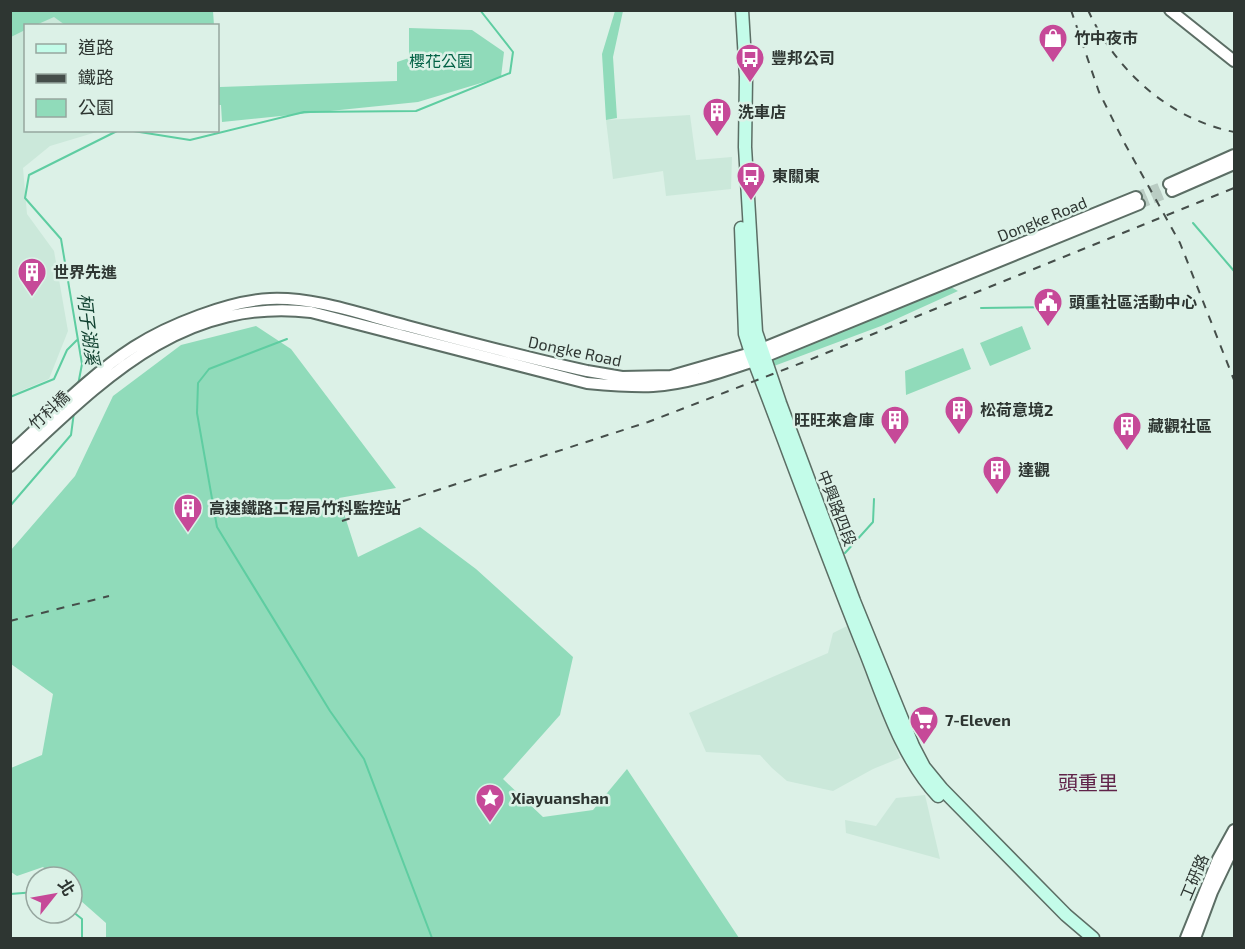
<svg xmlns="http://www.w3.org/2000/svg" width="1245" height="949" font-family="'Exo 2','Noto Sans TC',sans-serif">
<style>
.built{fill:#cbe8da}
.green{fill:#90dbba}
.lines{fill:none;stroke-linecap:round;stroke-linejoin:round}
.stream{stroke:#5ecda1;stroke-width:2}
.tertiary-tunnel{stroke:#b9ccc3;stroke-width:10;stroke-dasharray:10 5;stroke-linecap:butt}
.tertiary-casing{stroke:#5c6e65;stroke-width:14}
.secondary-casing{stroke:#5c6e65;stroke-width:15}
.tertiary{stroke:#fff;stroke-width:10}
.secondary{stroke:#c3fce9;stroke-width:12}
.rail{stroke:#454e4a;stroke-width:2;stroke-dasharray:8 8;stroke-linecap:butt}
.labels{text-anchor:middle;stroke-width:5;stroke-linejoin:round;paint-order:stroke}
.poi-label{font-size:16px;font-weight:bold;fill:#2e3632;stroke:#dcf1e7;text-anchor:start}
.park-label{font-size:16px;fill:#026145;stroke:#dcf1e7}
.street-label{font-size:16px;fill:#2e3632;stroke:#dcf1e7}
.water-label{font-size:18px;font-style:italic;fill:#0e3f2e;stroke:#dcf1e7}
.quarter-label{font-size:20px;fill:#602349;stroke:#dcf1e7}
</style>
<rect width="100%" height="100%" fill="#dcf1e7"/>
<path class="built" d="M11,11L204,25L26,26V130L100,131L50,146L23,168L27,214L54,251L68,331L49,379L11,395Z
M690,115L696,160L732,157L731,189L666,196L663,171L613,179L606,120Z
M847,626L900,758L873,769L833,791L787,781L772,768L760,755L706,752L689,713L828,653L833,633Z
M925,795L940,859L846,833L845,820L876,826L896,798Z"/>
<path class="green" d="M10,11H213L214,25H65L54,17L36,25L26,26L25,30L11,37Z
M615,11H623L613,57L617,118L606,120L602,54Z
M409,28L472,30L504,52L501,77L418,102L222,122L221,105H218V61L220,87L397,81V62L409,58Z
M951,287L958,291L881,326L774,366L772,361L775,359Z
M256,326L291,349L396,488L339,498L358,557L420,527L476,569L573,657L560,715L503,779L543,817L593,810L627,769L739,938H106V923L72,893V877H54L43,867L17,876L11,872V768L42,755L53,694L11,664V550L75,476L113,396L181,345Z
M1022,326L1031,349L990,366L980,343Z
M963,348L971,369L906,395L905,371Z"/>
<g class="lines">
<path class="stream" d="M127,130L190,140L304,112L416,111L510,73L513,52L480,10
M1193,223L1234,271
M981,308L1060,307
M287,339L209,369L198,383L197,413L217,527L330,711L364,759L432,938
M78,385L82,364L61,239L25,198L29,175L119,130
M10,397L54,379L67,350L77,340
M10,506L71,435L74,412
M845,553L873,522L874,499
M10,894L36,892
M72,911L82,919V938"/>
<path class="tertiary-tunnel" d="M1136,197L1169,184
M1139,204L1172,191"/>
<g class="tertiary-casing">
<path id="tertiary" d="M1170,10L1234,61
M1169,184L1234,155
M1172,191L1234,164
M10,453C50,417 89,376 134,347C168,325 229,301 270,299C316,297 363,315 407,326C467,342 527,358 587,371L622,377L671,376L751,353L1136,197
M10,466C100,383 178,297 311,312L587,383C609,385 631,387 653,386C688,384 721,372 754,361L1139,204
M1186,938L1218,859L1234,830
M1195,938L1212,892L1234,846"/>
</g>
<g class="secondary-casing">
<path id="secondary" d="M742,10L746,77L745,147L756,332L780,403L854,601L913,746L924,767L942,789L1066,915L1093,938
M741,228L745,334L751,353C789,452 825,552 865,651C885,701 901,756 938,796"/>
</g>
<use href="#tertiary" class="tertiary"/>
<use href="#secondary" class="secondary"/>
<path class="rail" d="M1071,10L1099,92L1125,144L1180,243L1234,380
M1088,10C1115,70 1169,119 1234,132
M342,521L648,422L809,360L1234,188
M10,621L109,596"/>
</g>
<defs>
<g id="shop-pin" transform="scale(1.5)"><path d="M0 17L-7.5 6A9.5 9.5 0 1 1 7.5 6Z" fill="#c64998" stroke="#dcf1e7"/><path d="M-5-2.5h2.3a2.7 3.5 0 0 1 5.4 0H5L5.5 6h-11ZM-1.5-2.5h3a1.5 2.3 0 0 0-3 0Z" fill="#fff"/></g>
<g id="bus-pin" transform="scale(1.5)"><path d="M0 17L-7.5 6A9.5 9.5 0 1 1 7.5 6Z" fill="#c64998" stroke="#dcf1e7"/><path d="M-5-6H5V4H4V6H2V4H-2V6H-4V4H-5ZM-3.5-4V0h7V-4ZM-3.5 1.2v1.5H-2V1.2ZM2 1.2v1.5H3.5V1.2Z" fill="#fff"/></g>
<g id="building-pin" transform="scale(1.5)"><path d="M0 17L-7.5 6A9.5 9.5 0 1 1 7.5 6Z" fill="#c64998" stroke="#dcf1e7"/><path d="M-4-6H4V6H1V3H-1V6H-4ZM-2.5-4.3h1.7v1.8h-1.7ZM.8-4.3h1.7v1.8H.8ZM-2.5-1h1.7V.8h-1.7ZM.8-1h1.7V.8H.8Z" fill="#fff"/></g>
<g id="civic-pin" transform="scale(1.5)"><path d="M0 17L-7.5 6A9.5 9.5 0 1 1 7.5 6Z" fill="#c64998" stroke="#dcf1e7"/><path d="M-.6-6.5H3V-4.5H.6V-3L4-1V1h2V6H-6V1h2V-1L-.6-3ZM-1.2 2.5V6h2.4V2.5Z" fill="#fff"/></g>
<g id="supermarket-pin" transform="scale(1.5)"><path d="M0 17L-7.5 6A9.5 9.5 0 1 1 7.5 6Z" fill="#c64998" stroke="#dcf1e7"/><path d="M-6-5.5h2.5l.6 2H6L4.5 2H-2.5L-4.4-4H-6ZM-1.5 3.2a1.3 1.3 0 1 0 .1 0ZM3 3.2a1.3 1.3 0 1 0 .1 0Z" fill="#fff"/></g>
<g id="sight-pin" transform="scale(1.5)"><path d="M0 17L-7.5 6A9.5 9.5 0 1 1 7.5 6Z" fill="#c64998" stroke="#dcf1e7"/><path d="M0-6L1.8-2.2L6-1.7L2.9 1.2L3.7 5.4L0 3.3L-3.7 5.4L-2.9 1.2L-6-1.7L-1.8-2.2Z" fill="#fff"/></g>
</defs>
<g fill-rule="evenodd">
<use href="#shop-pin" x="1053" y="38"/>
<use href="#bus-pin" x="750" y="58"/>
<use href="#building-pin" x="717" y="112"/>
<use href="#bus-pin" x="751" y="176"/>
<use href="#building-pin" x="32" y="272"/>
<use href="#civic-pin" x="1048" y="302"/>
<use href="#building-pin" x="959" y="410"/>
<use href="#building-pin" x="895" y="420"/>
<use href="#building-pin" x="1127" y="426"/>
<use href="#building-pin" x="997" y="470"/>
<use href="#building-pin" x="188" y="508"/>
<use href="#supermarket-pin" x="924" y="720"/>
<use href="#sight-pin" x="490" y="798"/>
</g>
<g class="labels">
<g class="poi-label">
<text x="1074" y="44">竹中夜市</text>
<text x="771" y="64">豐邦公司</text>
<text x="738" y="118">洗車店</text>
<text x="772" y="182">東關東</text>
<text x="53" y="278">世界先進</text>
<text x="1069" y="308">頭重社區活動中心</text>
<text x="980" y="416">松荷意境2</text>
<text x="874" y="426" text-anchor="end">旺旺來倉庫</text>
<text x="1148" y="432">藏觀社區</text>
<text x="1018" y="476">達觀</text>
<text x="209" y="514">高速鐵路工程局竹科監控站</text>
<text x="945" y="726">7-Eleven</text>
<text x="511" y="804">Xiayuanshan</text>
</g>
<g class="park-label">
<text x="441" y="67">櫻花公園</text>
</g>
<g class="street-label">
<text transform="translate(1042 219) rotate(-22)" y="6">Dongke Road</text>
<text transform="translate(575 351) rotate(12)" y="6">Dongke Road</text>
<text transform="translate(49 410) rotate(-43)" y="6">竹科橋</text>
<text transform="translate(837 508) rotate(69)" y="6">中興路四段</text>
<text transform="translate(1194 877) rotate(-67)" y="6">工研路</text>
</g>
<g class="water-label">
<text transform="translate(88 329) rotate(83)" y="6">柯子湖溪</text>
</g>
<g class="quarter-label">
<text x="1088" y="790">頭重里</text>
</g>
</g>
<rect width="1245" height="949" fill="none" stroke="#2e3632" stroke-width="24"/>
<rect x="24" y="24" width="195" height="108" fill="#dcf1e7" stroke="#96a69f" stroke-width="1.5"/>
<rect x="36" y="44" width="30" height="9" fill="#c3fce9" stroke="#96a69f" stroke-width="1.5"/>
<text x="78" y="54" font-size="18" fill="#2e3632">道路</text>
<rect x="36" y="74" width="30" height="9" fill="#454e4a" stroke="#96a69f" stroke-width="1.5"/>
<text x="78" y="84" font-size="18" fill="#2e3632">鐵路</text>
<rect x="36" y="99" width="30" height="18" fill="#90dbba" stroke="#96a69f" stroke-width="1.5"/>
<text x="78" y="114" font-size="18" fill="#2e3632">公園</text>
<g transform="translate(54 895) rotate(59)"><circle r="28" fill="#dcf1e7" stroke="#96a69f" stroke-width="1.5"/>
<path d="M0-4.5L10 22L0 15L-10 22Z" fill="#c64998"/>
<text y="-9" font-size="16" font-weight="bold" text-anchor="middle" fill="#2e3632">北</text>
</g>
</svg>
